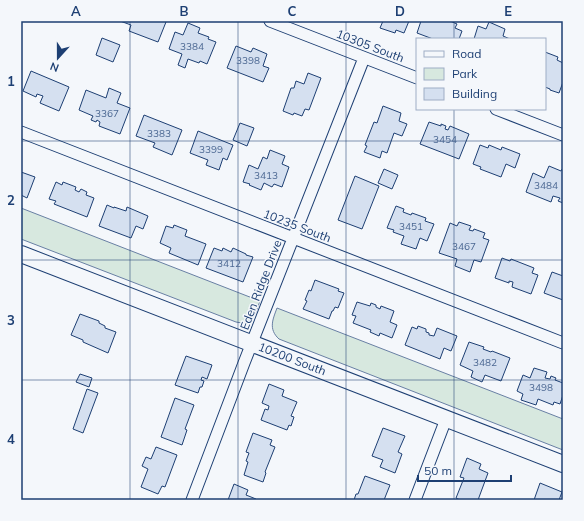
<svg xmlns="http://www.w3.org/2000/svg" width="584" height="521" font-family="Mulish,sans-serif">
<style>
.green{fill:#d7e8df;stroke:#687fa3}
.building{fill:#d5e0f0;stroke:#1d3f73}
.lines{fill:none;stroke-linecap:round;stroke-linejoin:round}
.street-casing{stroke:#1d3f73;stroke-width:13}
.secondary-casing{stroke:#1d3f73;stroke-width:18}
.street{stroke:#f4f7fb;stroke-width:11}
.secondary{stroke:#f4f7fb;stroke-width:16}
.grid{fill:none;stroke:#1d3f73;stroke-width:1;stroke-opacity:0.55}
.labels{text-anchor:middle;stroke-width:3;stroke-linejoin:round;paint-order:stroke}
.number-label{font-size:10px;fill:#4b6792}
.street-label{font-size:12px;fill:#1d3f73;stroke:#f4f7fb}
.neatline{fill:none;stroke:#1d3f73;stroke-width:1.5}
.grid-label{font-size:13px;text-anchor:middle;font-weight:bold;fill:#1d3f73}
</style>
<rect width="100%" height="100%" fill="#f4f7fb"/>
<path class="green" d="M21,208L260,301C255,314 253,326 236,322L21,239Z
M277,308L563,419V450L279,339C268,329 273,319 277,308Z"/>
<path class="building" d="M120,21H163L166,22L158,42L129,31L131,25Z
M383,21H409L404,33L396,30L395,33L380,28Z
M421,21H450L457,24L455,28L462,31L459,39H433L417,33Z
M489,22L505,29L503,36L510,39H474L478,26L486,29Z
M188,23L200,28L198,33L209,37L208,39L216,42L207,64L200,61L199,63L188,59L185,68L178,65L182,54L169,49L175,32L183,35Z
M102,38L120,45L113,62L96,55Z
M236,46L251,52L253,48L267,54L263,66L269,68L263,82L227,68Z
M545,52L558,57L557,60L563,63V82L559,93L550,90V89L545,87Z
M31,71L69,87L59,111L40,103L43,96L37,94L36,97L23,91Z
M308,73L321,78L309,110L305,109L302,116L294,113L293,115L283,111L291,88H294L296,81L304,84Z
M109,88L121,93L117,103L130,108L120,134L99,126L100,122L97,120L96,122L91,120L93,116L79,110L86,90L106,98Z
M383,106L401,113L399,121L407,124L402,136L394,133L387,153L382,151L380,158L364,152L367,146L365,145L374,122L377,123Z
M144,115L182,130L172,155L153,147L155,143L136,136Z
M429,122L441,126V124L446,126L445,129L448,130L450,126L469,134L459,159L420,144Z
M240,123L254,128L247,146L233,140Z
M198,131L233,145L227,160L223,158L219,170L206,165L208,160L190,153Z
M480,145L488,148L489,145L501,150L502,147L520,154L515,168L506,164L501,177L480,169L481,167L473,164Z
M270,150L285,156L282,164L289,167L282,187L274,184L272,187L264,183L261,190L249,185L250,184L243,182L249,165L258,169L263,157L267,159Z
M549,166L561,171L562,169L563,170V203L558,201L560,198L553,196L551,202L526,192L533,173L544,178Z
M384,169L398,175L392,189L378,183Z
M21,172L35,177L27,198L21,195Z
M355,176L379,186L362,229L338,220Z
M56,182L62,185L63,182L76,187L75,190L79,192L81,189L87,192L86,195L94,198L87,217L54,204L56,201L49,199Z
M107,205L114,208V207L126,211L127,207L148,216L143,229L136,226L131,238L99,226Z
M396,206L404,209L403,212L411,215L412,213L426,218L425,221L434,224L427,241L420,238L416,249L401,244L404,236L393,232L394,230L387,228Z
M459,222L471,226L469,230L473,231L474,229L485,233L483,238L489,240L481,262L474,260L470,272L455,266L457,259L439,253L450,223L457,226Z
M174,225L187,230L185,236L206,244L198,265L169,253L171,248L160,243L166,226L173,228Z
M214,248L222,251L223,248L231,252L233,248L246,254V255L253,257L243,282L206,268Z
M502,258L510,261L511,259L534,268L532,273L538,275L531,294L512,287L513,282L509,281V283L495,278Z
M552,272L563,276V300L544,293Z
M315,280L339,289L338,291L344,293L338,308L335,307L333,311H332L329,319L303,309L307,301L305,300L309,290L311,291Z
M357,302L370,306L371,303L376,305V307L380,309L381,306L394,311L390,322L397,325L392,338L380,333L379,336L370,332L371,330L353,323L356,316L352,315Z
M80,314L99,321V323L105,326V328L116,332L108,353L83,342V340L71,335Z
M418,326L426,329V332L429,333V335L434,336L437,328L457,336L451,351L444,348L440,359L405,345L412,327L417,329Z
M469,342L484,347L483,349L491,352L492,351L510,358L501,381L485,375L482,382L471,377L473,371L460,365Z
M186,356L212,365L207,379L202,377L201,380L204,381L202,387H200L198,393L175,385Z
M534,368L547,372L545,378L550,379L551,376L556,378L555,380L563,383V395L560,404L554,402L553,405L538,399L536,405L521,400L523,394L517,391L523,375L530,378Z
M80,374L92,378L89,387L76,382Z
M269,384L284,390L282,396L297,402L291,416L294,417L291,426L289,425L287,430L261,420L265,409L268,410L269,406L262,403Z
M87,389L98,393L83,433L73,429Z
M175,398L194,405L185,429L187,430L182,445L161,437Z
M383,428L405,436L398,452L402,454L395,473L380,467L383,460L372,456Z
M253,433L272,440L270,445L275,447L265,472L266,473L263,482L244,475L248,462L246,461L249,453L246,452Z
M156,447L177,455L165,487L162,486L158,494L141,487L148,469L142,466L146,457L151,459Z
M467,458L481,464L479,469L488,473L478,500H460L456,498L464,478L460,477Z
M365,476L390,485L384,500H354L356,494H358Z
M540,483L562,492L559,500H534Z
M234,484L248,490L246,495L256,499V500H228Z"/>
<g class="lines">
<g class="street-casing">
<path id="street" d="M270,21L417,78
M496,109L563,135
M21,132L563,343
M192,500L244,363L364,58
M415,500L446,419"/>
</g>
<g class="secondary-casing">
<path id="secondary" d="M21,254L563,464"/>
</g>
<use href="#street" class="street"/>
<use href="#secondary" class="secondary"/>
</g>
<path class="grid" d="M130,21V500M238,21V500M346,21V500M454,21V39M454,109V500M21,141H563M21,260H563M21,380H563"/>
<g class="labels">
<g class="number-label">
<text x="192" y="50">3384</text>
<text x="248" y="64">3398</text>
<text x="107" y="117">3367</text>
<text x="159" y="137">3383</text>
<text x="445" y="143">3454</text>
<text x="211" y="153">3399</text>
<text x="266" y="179">3413</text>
<text x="546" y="189">3484</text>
<text x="411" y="230">3451</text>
<text x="464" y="250">3467</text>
<text x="229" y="267">3412</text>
<text x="485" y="366">3482</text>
<text x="541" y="391">3498</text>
</g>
<g class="street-label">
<text transform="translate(370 46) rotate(21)" y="4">10305 South</text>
<text transform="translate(297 226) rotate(21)" y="4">10235 South</text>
<text transform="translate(261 285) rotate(-69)" y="4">Eden Ridge Drive</text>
<text transform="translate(292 359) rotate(21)" y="4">10200 South</text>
</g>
</g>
<rect width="584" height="521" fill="none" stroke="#f4f7fb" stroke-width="44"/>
<rect x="416" y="38" width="130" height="72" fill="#f4f7fb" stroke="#9eadc5"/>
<rect x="424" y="51" width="20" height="6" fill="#f4f7fb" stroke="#9eadc5"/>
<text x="452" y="58" font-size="12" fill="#1d3f73">Road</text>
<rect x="424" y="68" width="20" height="12" fill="#d7e8df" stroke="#9eadc5"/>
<text x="452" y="78" font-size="12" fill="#1d3f73">Park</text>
<rect x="424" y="88" width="20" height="12" fill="#d5e0f0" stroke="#9eadc5"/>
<text x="452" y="98" font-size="12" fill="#1d3f73">Building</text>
<g transform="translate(58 58) rotate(201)" stroke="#f4f7fb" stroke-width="3" paint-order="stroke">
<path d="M0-3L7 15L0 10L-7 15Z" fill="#1d3f73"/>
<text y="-6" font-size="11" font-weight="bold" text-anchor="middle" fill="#1d3f73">N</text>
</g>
<path d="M418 475v6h93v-6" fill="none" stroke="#1d3f73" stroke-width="2"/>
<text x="424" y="475" font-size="12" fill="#1d3f73" stroke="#f4f7fb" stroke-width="3" paint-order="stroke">50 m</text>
<rect x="22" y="22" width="540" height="477" class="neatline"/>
<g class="grid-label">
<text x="76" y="16">A</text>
<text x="184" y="16">B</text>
<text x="292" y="16">C</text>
<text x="400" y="16">D</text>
<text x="508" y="16">E</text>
<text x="11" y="86">1</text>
<text x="11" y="205">2</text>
<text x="11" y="325">3</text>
<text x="11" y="444">4</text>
</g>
</svg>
